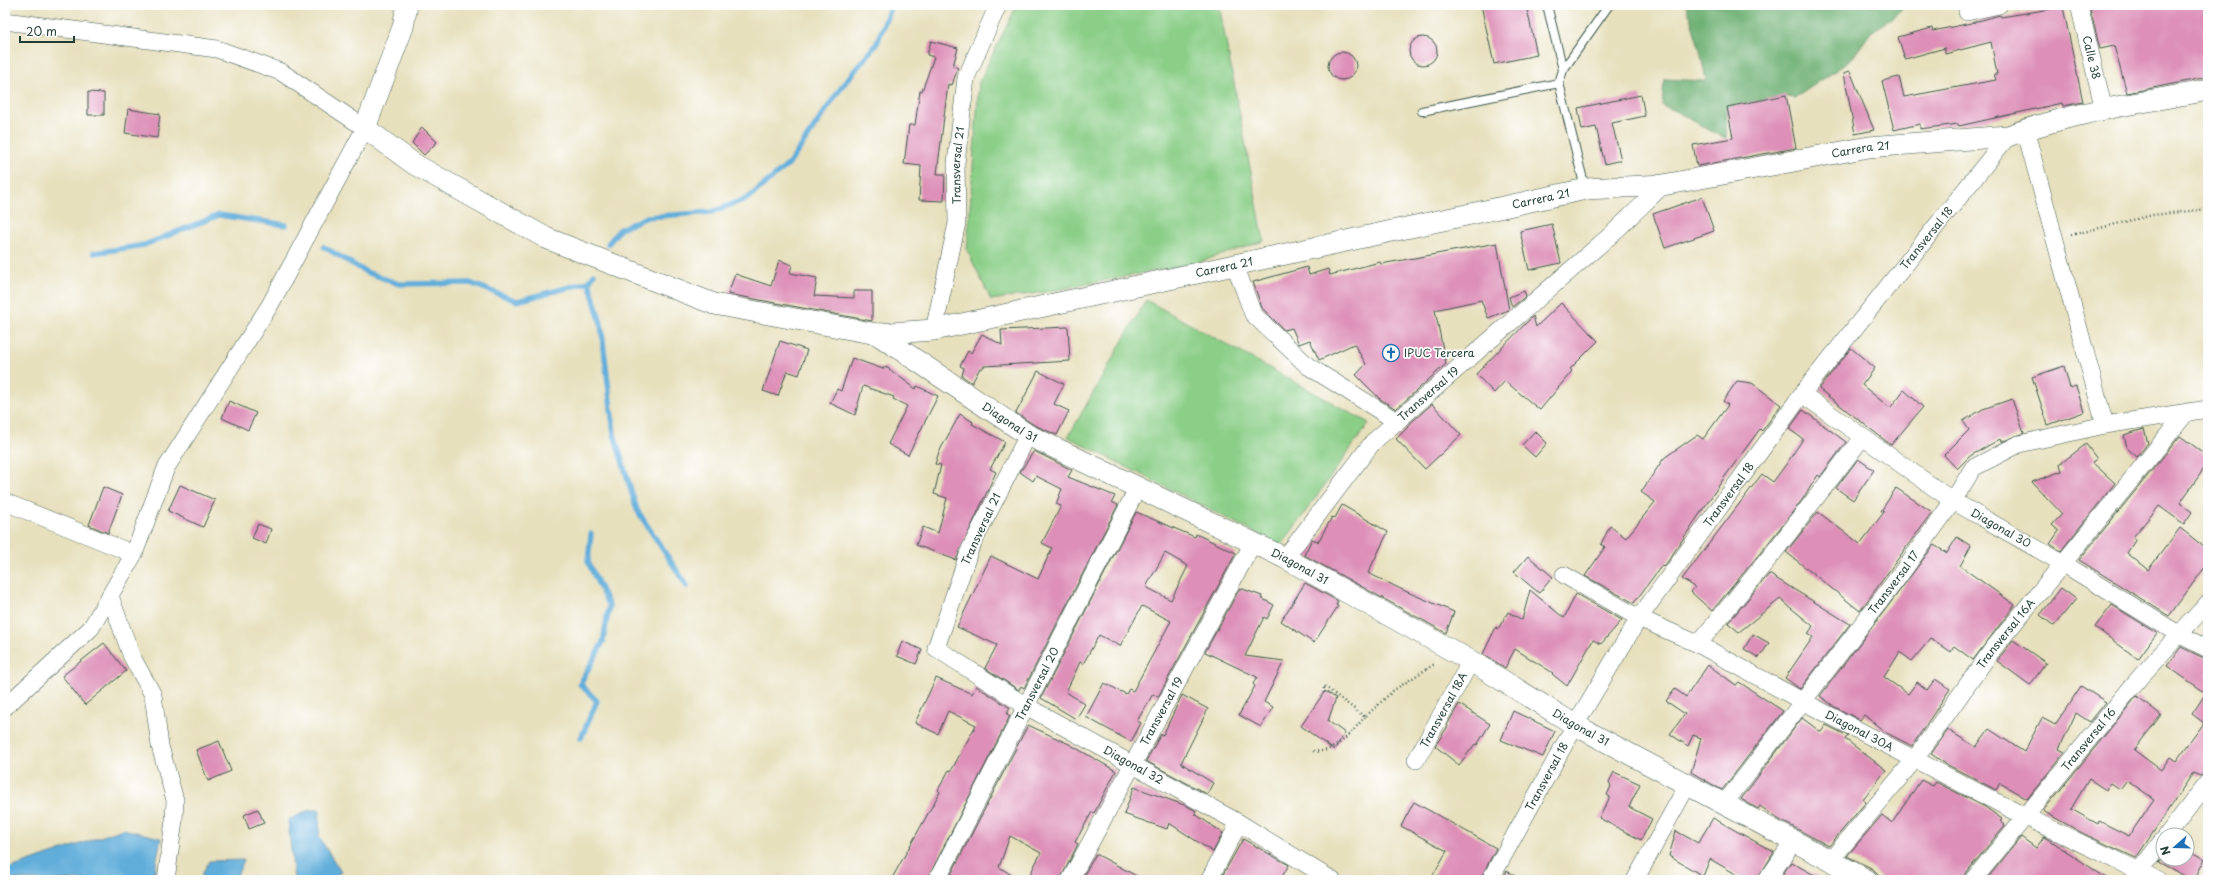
<svg xmlns="http://www.w3.org/2000/svg" width="2213" height="885" font-family="'Playpen Sans',sans-serif">
<style>
.green{fill:#8ace87;stroke:#54865e}
.forest{fill:#6fb174;stroke:#477754}
.water{fill:#61adda;stroke:#407587}
.lines{fill:none;stroke-linecap:round;stroke-linejoin:round}
.stream{stroke:#61adda;stroke-width:5.5}
.building{fill:#dd8fb7;fill-rule:evenodd}
.service-casing{stroke:#3d5549;stroke-width:10}
.minor-casing{stroke:#3d5549;stroke-width:18}
.tertiary-casing{stroke:#3d5549;stroke-width:22}
.path{stroke:#3d5549;stroke-width:2.5;stroke-dasharray:1 3;stroke-linecap:butt}
.service{stroke:#fff;stroke-width:8}
.minor{stroke:#fff;stroke-width:17}
.tertiary{stroke:#fff;stroke-width:21}
.labels{text-anchor:middle;stroke-width:3.5;stroke-linejoin:round;paint-order:stroke}
.street-label{font-size:11px;fill:#1f3d34;stroke:#fff}
.poi-label{font-size:11px;fill:#1f3d34;stroke:#fff;text-anchor:start}
</style>
<rect width="100%" height="100%" fill="#fff"/>
<filter id="ink" filterUnits="userSpaceOnUse"><feTurbulence type="fractalNoise" baseFrequency=".025" numOctaves="2"/><feDisplacementMap in="SourceGraphic" scale="8" xChannelSelector="R" yChannelSelector="G"/><feConvolveMatrix kernelMatrix="1 2 1 2 8 2 1 2 1" color-interpolation-filters="sRGB"/></filter>
<filter id="wash" filterUnits="userSpaceOnUse"><feTurbulence type="fractalNoise" baseFrequency=".012" numOctaves="4" result="noise"/><feDisplacementMap in="SourceGraphic" scale="16" xChannelSelector="R" yChannelSelector="G"/><feGaussianBlur stdDeviation="0.9" result="paint"/><feColorMatrix in="noise" values="0 0 0 0 0 0 0 0 0 0 0 0 0 0 0 0 0 1.4 0 .05"/><feComposite in="paint" operator="in"/></filter>
<g filter="url(#wash)">
<rect width="100%" height="100%" fill="#e7e0bd"/>
<path class="green" d="M1017,5H1219L1264,241L1196,263L1051,291L991,300L967,250L979,82Z
M1146,300L1369,423L1281,546L1068,437Z"/>
<path class="forest" d="M1686,5H1905L1893,18L1871,32L1851,60L1795,98L1782,96L1727,107L1726,138C1703,129 1685,113 1662,106L1664,79L1706,81L1700,50Z"/>
<path class="water" d="M310,810H320L319,837L341,872L331,880H294L288,820Z
M123,829L161,838L153,880H5V870Z
M244,860L235,880H199L209,861Z"/>
<g class="lines">
<path class="stream" d="M608,244L620,229L647,217L712,212L748,198L789,164L843,85L877,43L891,5
M324,247L366,272L399,284L470,283L517,301L589,282L594,274
M94,253L144,245L219,215L286,225
M589,282L601,324L614,434L637,510L687,586
M581,738L597,701L580,684L603,642L609,606L588,562L591,534"/>
</g>
<g id="blocks">
<path class="building" d="M1481,5H1523L1524,9H1527L1537,55L1494,64Z
M2089,5H2206L2208,14V77L2127,93L2114,46L2100,49Z
M2063,7L2083,102L2063,106L2062,103L1959,126L1958,124L1920,129V124L1894,130L1882,81L1899,77L1904,97L1996,80L1994,74H1997L1991,42L1945,54V48L1905,59L1898,37L1932,28L1933,31L1971,23L2000,15L2001,17Z
M1409 51a14 14 0 1 1 28 0a14 14 0 1 1-28 0Z
M931,41L958,48L953,66L958,68L952,85L948,84L937,174H945L944,201L919,200L921,166L904,164L909,125H915L920,91H922L934,57L927,55Z
M1328 66a14 14 0 1 1 28 0a14 14 0 1 1-28 0Z
M1850,71L1874,130L1855,134L1844,73Z
M88,92L104,93V115H88Z
M1641,95L1645,116L1612,123L1621,160L1605,164L1596,127L1582,130L1578,108Z
M1786,95L1796,148L1697,166L1693,145L1733,138L1727,107Z
M128,109L160,114L157,138L125,133Z
M422,127L437,142L424,155L412,143Z
M1702,197L1714,231L1665,248L1653,214Z
M1552,224L1561,263L1529,270L1520,231Z
M1497,243L1509,310L1488,318L1481,300L1435,310L1446,364L1396,409L1380,399L1356,375L1366,364L1354,344L1319,360L1310,340L1299,344L1292,328L1284,330L1262,308L1253,282L1307,267L1309,275L1328,269L1330,275L1380,262L1381,264Z
M779,260L792,265L790,273L817,278L814,296L854,298V291H872V321L728,294L735,274L771,286Z
M1524,291L1526,296L1512,307L1509,297Z
M1561,303L1598,341L1570,369L1572,371L1540,410L1505,381L1494,393L1476,374L1533,316L1536,327Z
M1068,327L1070,361L984,366L982,369L980,368L972,383L962,376L964,368L960,366L968,351L971,353L982,334L1002,345L1001,330Z
M780,341L807,350L799,375L787,371L778,396L763,391Z
M1851,348L1875,368L1862,385L1890,408L1904,390L1923,407L1891,445L1819,389Z
M852,358L883,369L885,366L916,389L917,386L938,396L908,455L888,444L907,406L893,399L894,397L863,386L855,415L830,403L837,389L841,391Z
M2064,366L2070,388L2076,386L2084,412L2048,425L2032,377Z
M1038,371L1064,384L1054,404L1069,411L1057,435L1034,425L1016,413Z
M1737,381L1752,383L1781,405L1762,431L1760,429L1726,475L1664,567L1662,565L1634,603L1585,576L1605,547L1601,544L1610,526L1626,538L1655,502L1641,492L1664,458L1697,435L1703,439L1728,405L1723,401Z
M2012,399L2024,433L2001,442L2000,439L1970,456L1957,469L1944,455L1969,430L1963,421L1983,409Z
M229,401L256,413L248,430L222,418Z
M1432,404L1461,435L1425,469L1396,439L1408,427L1407,426Z
M1803,410L1846,442L1820,477L1818,475L1802,500L1766,546L1712,611L1691,592L1695,587L1682,579L1762,474L1773,482L1787,463L1803,439L1789,429Z
M960,414L973,422L972,424L1005,442L990,469L996,472L956,560L916,545L923,527L938,533L947,498L934,494L941,465L935,464L939,452Z
M2144,429L2148,443L2137,457L2127,448L2124,435Z
M1535,431L1547,443L1535,457L1522,445Z
M2180,436L2208,456V463L2180,503L2192,512L2184,524L2159,506L2133,537L2136,539L2127,553L2148,570L2180,528L2208,550V563L2169,616L2079,560Z
M2086,444L2097,459L2092,462L2115,483L2061,551L2050,544L2059,531L2052,525L2062,514L2032,482L2062,471L2060,464Z
M1034,451L1072,470L1068,477L1115,496L1112,502L1118,505L1024,688L1021,686L1019,690L985,668L997,645L957,627L991,556L1038,579L1052,548L1042,543L1061,506L1056,504L1062,489L1036,476L1033,481L1020,472Z
M1858,459L1874,470L1853,500L1836,488Z
M180,485L215,500L203,527L168,511Z
M103,487L122,495L108,533L89,525Z
M1896,488L1932,512L1860,611L1786,552L1818,512L1860,544L1884,512L1881,511Z
M1342,505L1388,532L1368,573L1405,591L1454,612L1446,633L1304,555L1312,539L1318,542L1332,517L1335,518Z
M1136,512L1195,537L1196,534L1236,553L1158,697L1153,694L1137,721L1141,723L1131,742L1086,717L1104,683L1126,694L1129,689L1133,691L1171,621L1142,606L1120,646L1099,635L1083,664L1080,662L1066,692L1085,704L1076,719L1041,698ZM1165,553L1188,566L1171,600L1146,587Z
M258,524L271,529L266,544L252,538Z
M1957,537L1971,546L1960,566L2015,605L1973,660L1954,646L1951,652L1931,638L1912,661L1900,652L1884,677L1908,694L1917,682L1927,690L1935,679L1950,689L1912,746L1885,732L1864,715L1860,720L1835,707L1820,696L1934,545L1947,553Z
M1528,556L1553,577L1539,593L1514,572Z
M1769,574L1850,624L1800,689L1785,678L1813,637L1808,634L1813,626L1780,599L1739,632L1728,623Z
M1305,583L1338,601L1336,605L1338,606L1314,643L1281,621Z
M1240,588L1262,596L1261,598L1274,605L1267,619L1264,617L1245,656L1284,661L1264,702L1273,707L1261,727L1239,715L1255,686L1253,684L1257,677L1205,652Z
M2061,588L2076,599L2054,626L2040,615Z
M1530,590L1564,618L1576,594L1622,620L1601,644L1593,640L1567,686L1552,674L1553,673L1515,649L1505,668L1483,654L1496,627L1498,629L1508,612L1522,620Z
M2112,605L2157,633L2138,659L2095,627Z
M1753,634L1769,643L1759,658L1744,649Z
M2013,640L2046,663L2030,685L1997,661Z
M902,641L922,650L916,664L897,656Z
M104,643L126,671L85,705L62,676Z
M2181,647L2208,660V772L2200,776L2193,773L2136,858L2084,834L2043,811L2137,696L2161,715L2134,750L2161,770L2170,757L2176,761L2204,723L2192,714L2206,693L2167,666ZM2089,779L2106,790L2111,783L2120,789L2127,780L2154,799L2129,836L2099,821L2098,824L2071,809Z
M1708,665L1736,685L1739,682L1783,711L1722,790L1691,772L1701,738L1693,735L1688,746L1670,734L1685,714L1666,701L1675,689L1686,697Z
M936,678L972,694L976,686L1010,708L1007,714L1010,716L927,880H891L940,792L938,790L949,770L951,771L976,725L948,711L938,734L915,723Z
M2081,686L2106,702L2090,722L2076,713L2059,749L2065,752L2027,799L2000,783L1996,790L1946,764L1931,754L1948,730L1976,747L1989,729L2024,752L2042,718L2055,725Z
M1325,691L1336,698L1328,721L1345,733L1334,750L1301,726Z
M1182,695L1208,709L1181,763L1213,783L1207,794L1146,761L1161,734L1163,735Z
M1459,704L1490,724L1477,745L1475,744L1459,765L1435,746L1448,726L1447,725Z
M1513,711L1555,731L1543,757L1501,740Z
M1802,718L1821,732L1826,725L1848,736L1845,739L1886,770L1863,800L1866,802L1829,846L1778,819L1760,806L1758,809L1741,799Z
M1028,725L1069,744L1116,771L1094,813L1092,812L1075,842L1078,844L1060,880H1027L1041,853L1010,836L999,867L1020,880H948Z
M219,741L231,771L208,781L196,750Z
M1614,772L1640,784L1629,807L1652,819L1641,840L1599,818L1610,797L1607,795L1611,786L1609,782Z
M1921,780L1933,786L1936,782L1985,807L2002,819L2000,821L2005,825L1965,874L1963,880H1884L1873,869L1847,856L1882,815L1892,823Z
M1134,787L1187,806L1196,811L1195,814L1223,833L1213,852L1169,823L1167,829L1124,814Z
M1414,802L1496,848L1480,880H1430L1447,851L1401,826Z
M258,809L264,823L249,829L244,815Z
M1713,818L1774,852L1757,880H1746L1710,859L1703,876L1669,856L1676,831L1698,843Z
M2021,837L2036,848L2044,837L2047,838L2109,880H1986Z
M1243,839L1289,865L1280,880H1220Z
M2187,850L2205,859L2194,880H2187V877L2158,862L2161,859H2187Z
M1096,854L1144,880H1081Z
M1791,862L1823,880H1779Z
M1507,871L1522,880H1501Z"/>
</g>
</g>
<g filter="url(#ink)">
<use href="#blocks" fill-opacity="0" stroke="#3d5549" stroke-width="1"/>
<g class="lines">
<g class="service-casing">
<path id="service" d="M1547,5L1563,70
M1422,111L1559,83
M1585,188L1559,83L1563,70L1609,5"/>
</g>
<g class="minor-casing">
<g id="minor">
<path id="s1" d="M2079,5L2104,110"/>
<path d="M1967,12L1999,5"/>
<path d="M5,21L217,49L281,72L365,128L270,305L166,468L134,554L91,628L5,707"/>
<path d="M2025,129L2105,425"/>
<path d="M1235,265L1253,314L1308,366L1398,422"/>
<path id="s2" d="M934,330L957,223L956,163L966,78L998,5"/>
<path id="s3" d="M1802,394L1953,501L2064,564L2180,635L2208,649"/>
<path id="s4" d="M1028,435L970,549L936,648L1026,706L1239,823L1332,880"/>
<path d="M5,502L134,554"/>
<path id="s5" d="M1285,558L1373,442L1612,234L1663,185"/>
<path id="s6" d="M1564,575L1639,618L1698,644L1802,701L2024,816L2158,880"/>
<path d="M110,596L132,657L153,695L160,746L175,800L174,820L166,880"/>
<path d="M1698,644L1774,552L1862,438"/>
<path id="s7" d="M1416,760L1471,661"/>
<path id="s8" d="M1724,804L1900,575L1953,501L1973,468L2019,444L2105,425L2208,409"/>
<path d="M2167,835L2208,782"/>
<path id="s9" d="M1831,860L1915,759L1992,650L2186,413"/>
<path id="s10" d="M937,880L1137,489"/>
<path id="s11" d="M1070,880L1253,543"/>
<path d="M1209,880L1239,823"/>
<path id="s12" d="M1490,880L1575,725L1639,618L1802,394L2008,136"/>
<path d="M1635,880L1687,786"/>
<path d="M1767,880L1793,842"/>
<path id="s13" d="M1973,880L2140,677L2208,603"/>
<path d="M2132,880L2163,840"/>
</g>
</g>
<g class="tertiary-casing">
<g id="tertiary">
<path id="s14" d="M407,5L403,27L365,128L414,164L546,238L714,304L877,334L1028,435L1285,558L1471,661L1575,725L1867,880"/>
<path id="s15" d="M877,334L934,330L1586,189L1663,185L1869,147L2008,136C2072,112 2141,103 2208,90"/>
</g>
</g>
<path class="path" d="M2071,235L2153,215L2208,209
M1324,693V686L1365,717L1394,690L1436,663
M1313,751C1336,754 1351,732 1365,717"/>
<use href="#service" class="service"/>
<use href="#minor" class="minor"/>
<use href="#tertiary" class="tertiary"/>
</g>
</g>
<defs>
<g id="church-ring" transform="scale(0.9)"><circle r="9.5" fill="#fff" stroke="#1f6fb2" stroke-width="1.5"/><path d="M-1.2-6h2.4v3.5h3.3v2.4h-3.3V6h-2.4V-.1h-3.3v-2.4h3.3Z" fill="#1f6fb2"/></g>
</defs>
<g fill-rule="evenodd">
<use href="#church-ring" x="1391" y="353"/>
</g>
<g class="labels">
<g class="street-label">
<text dy="4" stroke="none"><textPath href="#s1" startOffset="54">Calle 38</textPath></text>
<text dy="4" stroke="none"><textPath href="#s15" startOffset="1002">Carrera 21</textPath></text>
<text dy="4" stroke="none"><textPath href="#s2" startOffset="167">Transversal 21</textPath></text>
<text dy="4" stroke="none"><textPath href="#s15" startOffset="678">Carrera 21</textPath></text>
<text dy="4" stroke="none"><textPath href="#s12" startOffset="778">Transversal 18</textPath></text>
<text dy="4" stroke="none"><textPath href="#s15" startOffset="354">Carrera 21</textPath></text>
<text dy="4" stroke="none"><textPath href="#s5" startOffset="219">Transversal 19</textPath></text>
<text dy="4" stroke="none"><textPath href="#s14" startOffset="848">Diagonal 31</textPath></text>
<text dy="4" stroke="none"><textPath href="#s12" startOffset="454">Transversal 18</textPath></text>
<text dy="4" stroke="none"><textPath href="#s3" startOffset="240">Diagonal 30</textPath></text>
<text transform="translate(981 529) rotate(-65)" y="4">Transversal 21</text>
<text dy="4" stroke="none"><textPath href="#s14" startOffset="1172">Diagonal 31</textPath></text>
<text dy="4" stroke="none"><textPath href="#s8" startOffset="279">Transversal 17</textPath></text>
<text dy="4" stroke="none"><textPath href="#s9" startOffset="286">Transversal 16A</textPath></text>
<text dy="4" stroke="none"><textPath href="#s10" startOffset="220">Transversal 20</textPath></text>
<text dy="4" stroke="none"><textPath href="#s7" startOffset="57">Transversal 18A</textPath></text>
<text dy="4" stroke="none"><textPath href="#s11" startOffset="192">Transversal 19</textPath></text>
<text dy="4" stroke="none"><textPath href="#s14" startOffset="1496">Diagonal 31</textPath></text>
<text dy="4" stroke="none"><textPath href="#s6" startOffset="334">Diagonal 30A</textPath></text>
<text dy="4" stroke="none"><textPath href="#s13" startOffset="182">Transversal 16</textPath></text>
<text dy="4" stroke="none"><textPath href="#s4" startOffset="462">Diagonal 32</textPath></text>
<text dy="4" stroke="none"><textPath href="#s12" startOffset="118">Transversal 18</textPath></text>
</g>
<g class="poi-label">
<text x="1404" y="357">IPUC Tercera</text>
</g>
</g>
<rect width="2213" height="885" fill="none" stroke="#fff" stroke-width="20"/>
<g transform="translate(2175 847) rotate(250)"><circle r="19" fill="#ffffff" stroke="#a5b1ae"/>
<path d="M0-3L7 15L0 10L-7 15Z" fill="#1f6fb2"/>
<text y="-6" font-size="11" font-weight="bold" text-anchor="middle" fill="#1f3d34">N</text>
</g>
<path d="M20 36v6h54v-6" fill="none" stroke="#1f3d34" stroke-width="2"/>
<text x="26" y="36" font-size="12" fill="#1f3d34" stroke="#ffffff" stroke-width="3" paint-order="stroke">20 m</text>
</svg>
